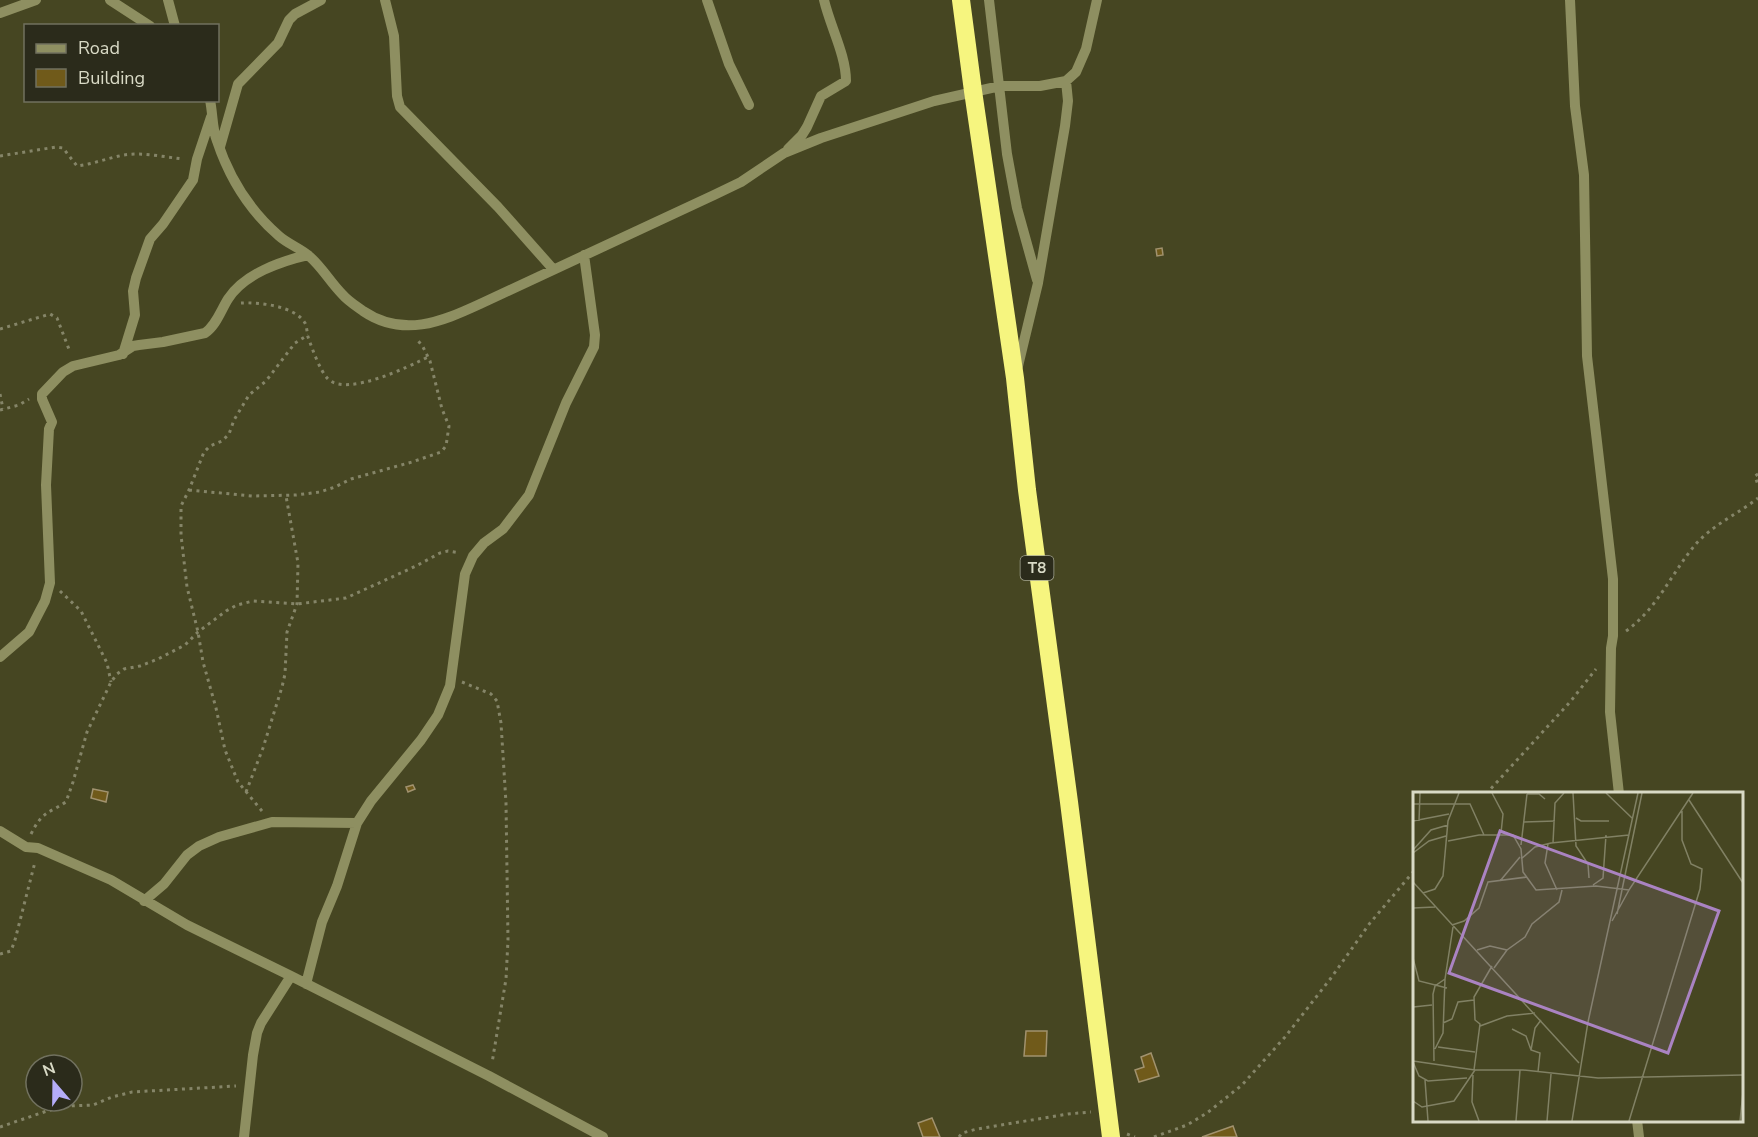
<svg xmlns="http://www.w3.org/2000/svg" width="1758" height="1137" font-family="'Nunito Sans',sans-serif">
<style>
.building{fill:#705a1a;stroke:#a1926e;stroke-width:1.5}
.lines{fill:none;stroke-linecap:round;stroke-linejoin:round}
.path{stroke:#858568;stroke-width:3;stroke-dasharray:3 4.5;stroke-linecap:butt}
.minor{stroke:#8e8f61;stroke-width:10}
.highway{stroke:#f6f57f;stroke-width:18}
.labels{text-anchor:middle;stroke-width:4.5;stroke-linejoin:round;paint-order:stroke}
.shield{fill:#2b2b1b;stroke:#a5a693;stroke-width:1.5}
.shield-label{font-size:15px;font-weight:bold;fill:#d9dac6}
.inset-road{fill:none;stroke:#818164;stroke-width:1.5}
.view{fill:#aa83c2;fill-opacity:0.15;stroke:#aa83c2;stroke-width:3}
.inset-edge{fill:none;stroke:#d9dac6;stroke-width:3}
</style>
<rect width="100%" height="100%" fill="#464622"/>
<path class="building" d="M1162,248L1163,255L1157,256L1156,249Z
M413,785L415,789L408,792L406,787Z
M93,789L108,792L106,802L91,798Z
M1026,1031H1047L1046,1056H1024Z
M1151,1053L1159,1076L1139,1082L1135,1070L1144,1067L1141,1057Z
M932,1118L940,1137H923L918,1123Z
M1233,1126L1237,1137H1202Z"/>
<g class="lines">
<path class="path" d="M0,156L56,147L63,148L77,166C93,164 108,158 124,155C143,152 164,157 183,159
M241,303C259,302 295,306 305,323C307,327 307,333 308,337C312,348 320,371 328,379C347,397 408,367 428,357
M0,329L50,314L57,318L70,352
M0,394L3,409
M0,410L19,405L29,399
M1758,474L1755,476L1758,485
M189,490L252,496L296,495L320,492L335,487L351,479L412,462L441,452L446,446L449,426L442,409L430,361L423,347L416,338
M60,591L81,611L107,663L111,682
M1626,631C1657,609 1671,574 1695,545C1712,525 1738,514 1758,498
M462,682L491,694L497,701L501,723L506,803L508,940L506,979L492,1063
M246,792L263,748L282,687L285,674L287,632L297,604L298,563L286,496
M1486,794L1570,702L1596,669
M262,811L238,782L225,750L216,708L203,662L198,632L187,587L181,535V506L189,490L204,452L210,446L222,441L229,434L234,420L249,395L266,381L295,343L308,335
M31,834C42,812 47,814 66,802L73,782L87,732L111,682L117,674L124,669L140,666L158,659L185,645L198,632L226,611L237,605L253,601L297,604L346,598L416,566L440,553L448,551L460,553
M0,954L11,951L15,940L35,862
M0,1127L47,1111L68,1106L93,1105L112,1097L132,1092L236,1086
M1127,1134L1135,1137
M959,1137L962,1133L977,1129L1068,1114L1091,1112
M1154,1137L1187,1125L1207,1113L1242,1085L1285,1037L1331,978L1370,923L1414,871"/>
<path class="minor" d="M110,0L150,26
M168,0L175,26
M385,0L394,36L397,96L400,107L498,207L553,269
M707,0L729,64L749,105
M989,0L1007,154L1017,208L1037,280
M1570,0L1575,106L1584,175L1587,356L1613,579V636L1611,648L1610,712L1619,794
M0,13L36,0
M210,100C213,114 212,129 217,141C229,177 250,211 279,236C288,244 300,248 309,256C322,267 330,282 342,294C348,301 356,306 363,311C403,338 441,322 480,304L714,195L741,182L784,153L821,138L934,101L1000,86H1040L1066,81L1076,72L1086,49L1097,0
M220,147L238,84L278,43L289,20L295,14L321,0
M788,149L802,135L807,127L821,96L846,81C846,55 830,26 824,0
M123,354L135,315L133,291L136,278L150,239L163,224L193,180L197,159L211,117
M1018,366L1038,283L1065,126L1068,101L1066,81
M0,657L29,632L45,601L50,583L46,485L49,429L52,422L42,399V394L63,372L73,366L119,355L133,346L139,345L163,342L205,333C216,326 221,310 228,299C244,274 281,261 308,255
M0,831L26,847L38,848L111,880L187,925L291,976L489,1076L603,1137
M144,901L164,884L187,855L199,846L219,837L272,822L357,823
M306,984L322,922L337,886L357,823L371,801L421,740L438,715L450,686L465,574L473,556L484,543L503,529L529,495L566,403L594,347L595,335L584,255
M1637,1120L1639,1137
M244,1137L253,1055L257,1033L261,1023L291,976"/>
<path class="highway" d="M961,0L973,91L1015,378L1027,490L1069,802L1111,1137"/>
</g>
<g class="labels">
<rect class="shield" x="1020.5" y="556" width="33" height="24" rx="4.5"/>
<g class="shield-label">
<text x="1037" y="573">T8</text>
</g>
</g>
<g transform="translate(1413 792)">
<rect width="330" height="330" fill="#464622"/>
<path class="inset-road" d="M79,1L90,22L88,41M160,1L163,54L175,72L176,86M193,1L219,26M114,2H126L132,7M276,8L330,91M0,12H57L71,43M163,26L168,29H196M0,29L36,22M6,29L7,1M110,30L142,29M35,49L66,43H100L108,57L110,80L123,98L183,94L216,98L280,1M140,51L142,11L151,1M135,52L132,71L144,98M108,53L114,2M0,58L18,38L35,33M0,61L16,49L33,44M108,67L122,55L138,51L216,43M87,89L107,65M0,90L166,271M180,93L190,86L193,43M10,101L22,97L30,84L35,29L46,1M0,116L22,115M204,122L229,1M199,129L216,98M39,133L51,129L66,116L75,90L114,85M64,158L77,154L94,158M0,166L6,189L34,196M81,176L94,158L112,145L119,132L146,110L149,98M0,215L19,213M30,231L39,227L45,210L61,208M67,234L94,224L122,221M99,237L113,244L118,258L127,261L125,280M25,255L62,260M22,257L30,241L32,187L40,135M118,258L122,236L128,228M0,269L62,278H110L185,286L330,283M21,269L20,202L22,194L32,187M0,270L6,284L15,289L54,286M61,278L67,232L62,228L61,205L79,174M60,283L59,310L66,329M12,288L15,329M0,309L9,315L41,309L62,278M103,329L107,278M134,329L138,282M159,329L175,230L225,1M216,329L287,97L289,77L278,72L269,48V19M327,329L330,300"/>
<path class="view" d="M87,39L306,119L255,261L36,181Z"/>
<rect width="330" height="330" class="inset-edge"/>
</g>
<rect x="24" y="24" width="195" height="78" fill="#2b2b1b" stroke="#71715f" stroke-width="1.5"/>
<rect x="36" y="44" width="30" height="9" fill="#8e8f61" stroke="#71715f" stroke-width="1.5"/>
<text x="78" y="54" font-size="18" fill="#d9dac6">Road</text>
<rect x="36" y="69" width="30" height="18" fill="#705a1a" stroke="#71715f" stroke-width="1.5"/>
<text x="78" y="84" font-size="18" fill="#d9dac6">Building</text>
<g transform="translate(54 1083) rotate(340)"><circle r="28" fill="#2b2b1b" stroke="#71715f" stroke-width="1.5"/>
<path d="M0-4.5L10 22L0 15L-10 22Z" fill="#b4acf9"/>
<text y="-9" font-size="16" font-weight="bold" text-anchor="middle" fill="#d9dac6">N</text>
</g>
</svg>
